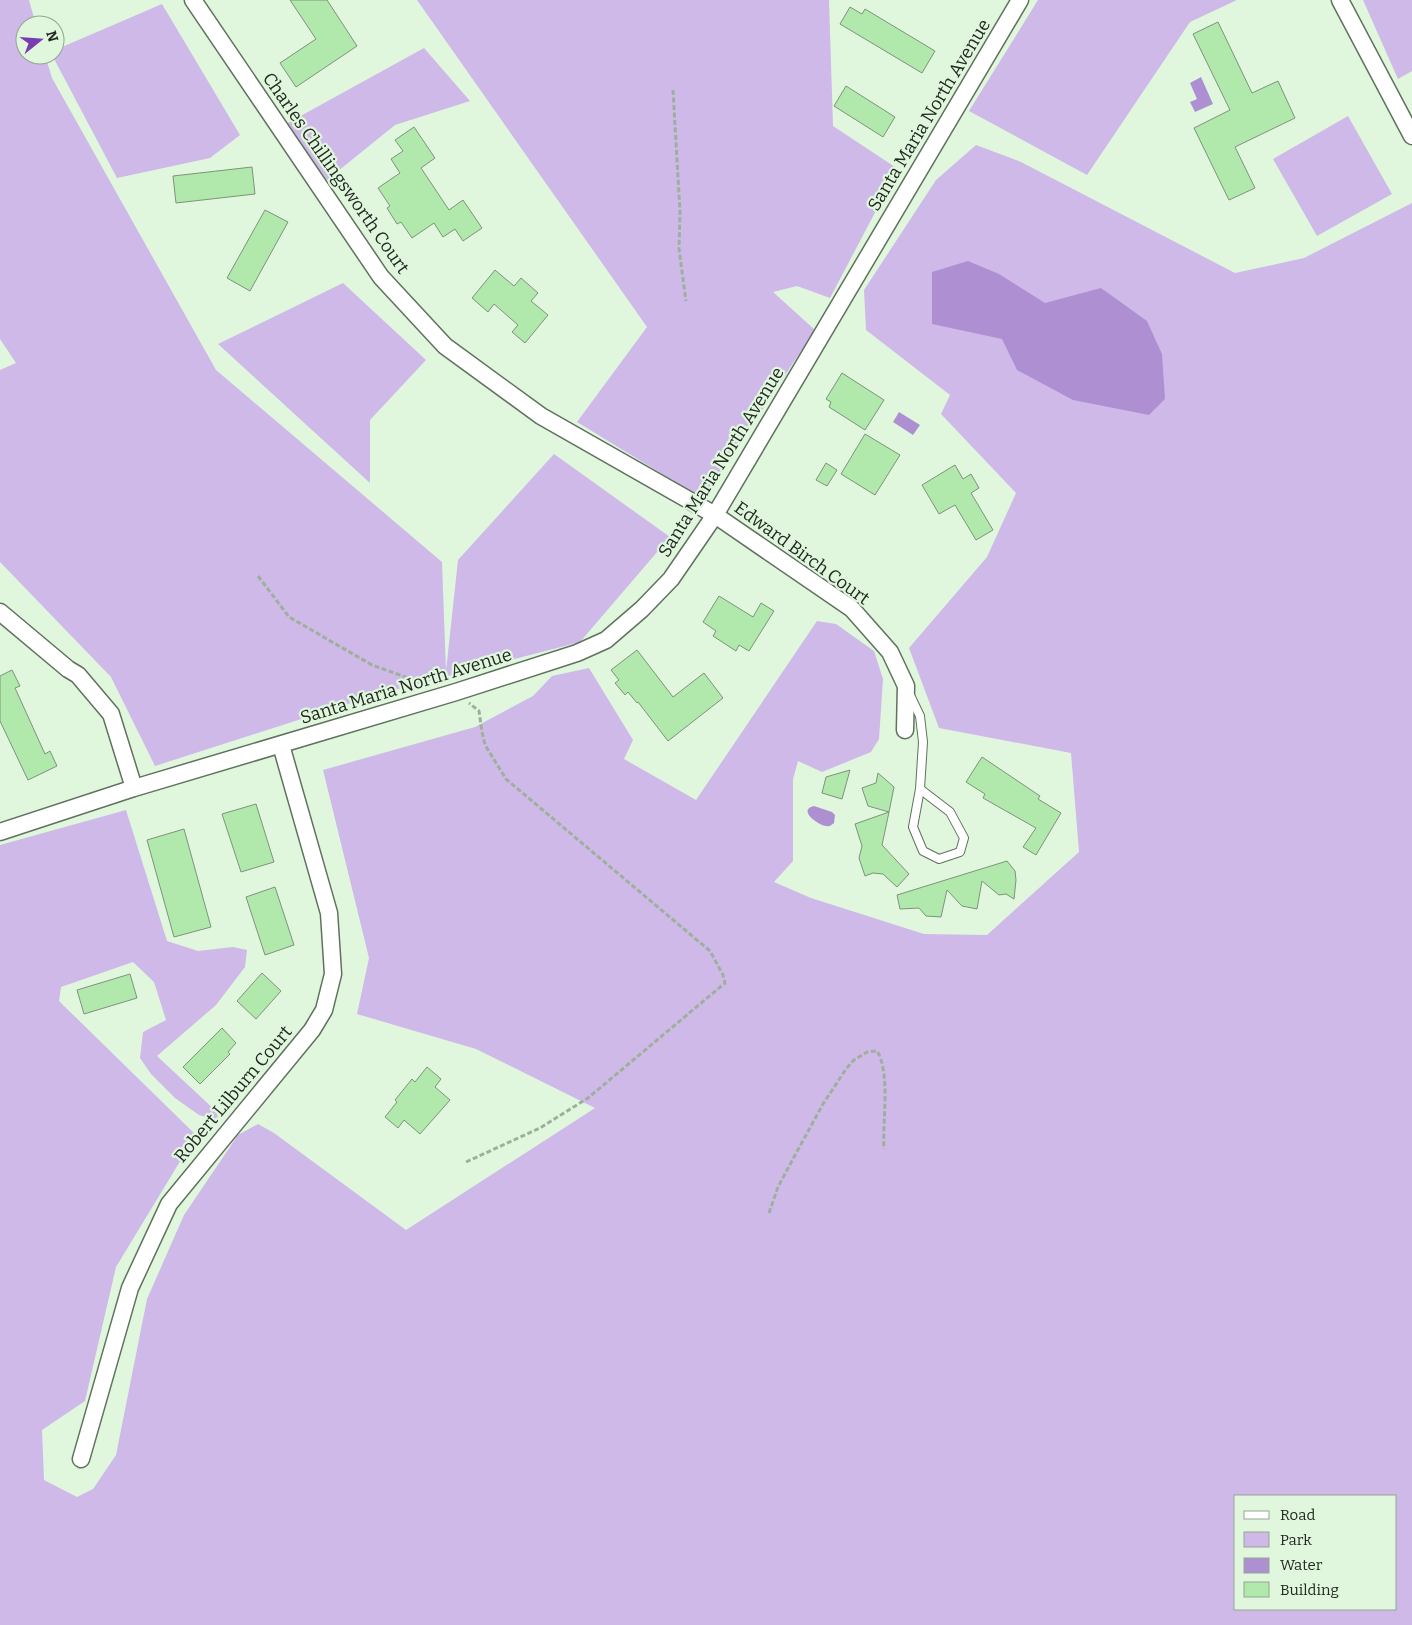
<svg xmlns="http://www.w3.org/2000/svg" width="1412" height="1625" font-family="Bitter,serif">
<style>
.green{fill:#ceb9e9;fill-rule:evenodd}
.water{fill:#ae90d2}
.building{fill:#b1e8ac;stroke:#7e937c}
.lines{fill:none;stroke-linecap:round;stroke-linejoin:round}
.service-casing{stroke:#5f725d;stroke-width:10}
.minor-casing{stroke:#5f725d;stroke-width:19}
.path{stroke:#9eb09c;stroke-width:3;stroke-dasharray:5 2.5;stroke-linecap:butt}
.service{stroke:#fff;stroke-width:8}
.minor{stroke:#fff;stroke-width:16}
.labels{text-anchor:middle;stroke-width:4.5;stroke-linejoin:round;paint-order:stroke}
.street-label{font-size:18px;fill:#212920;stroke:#e0f7de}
</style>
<rect width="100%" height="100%" fill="#e0f7de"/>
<path class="green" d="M0,0H29L36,25H25V55H45L52,78L216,370L442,562L446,671L458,560L554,454L670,537L580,642L379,694L155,766L111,677L0,562V370L16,363L0,339Z
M417,0H829L833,126L898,169L830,298L797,286L773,292L815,330L703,499L577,422L647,327Z
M1038,0H1237L1190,22L1087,175L969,111Z
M1363,0H1412V71L1398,79Z
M162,4L240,135L210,158L117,178L52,55H55V50Z
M424,48L470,101L395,125L327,180L286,124Z
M1348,116L1392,194L1317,236L1273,159Z
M976,145L1021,162L1235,273L1304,258L1412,203V1625H0V845L126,810L167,941L198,951L233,947L247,950L245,967L216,1005L157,1056L217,1112L218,1120L199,1115L175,1098L151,1074L140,1058L143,1032L166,1020L154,982L133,962L61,987L59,1001L196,1135L116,1267L85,1401L42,1430L44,1480L77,1497L93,1489L116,1455L147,1299L184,1215L238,1135L258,1124L274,1133L406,1230L595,1108L476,1049L357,1014L369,958L323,770L475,727L533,696L552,676L589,668L633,740L624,759L696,800L817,621L836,624L874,651L883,679L879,739L871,752L822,772L798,761L793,779V861L774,882L811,898L924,934L987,935L1079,852L1071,753L939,728L909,648L987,557L1016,493L941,414L950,395L866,330L864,290L936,180ZM1236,1496H1396V1609H1236Z
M343,283L426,360L370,420V483L218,344Z"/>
<path class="water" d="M1201,77L1213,104L1195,112L1190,102L1197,99L1190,83Z
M968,261L999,274L1045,303L1101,288L1147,321L1162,354L1165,399L1149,415L1073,400L1017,370L1002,339L932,324V272Z
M899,412L920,425L913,435L893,422Z
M814,806L832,812L835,815L834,823C831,825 830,827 826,826C818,825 797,810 814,806Z"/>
<path class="building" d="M290,0H327L357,46L296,87L280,63L316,39Z
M850,7L862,14L865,9L935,51L922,73L840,24Z
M1218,22L1252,93L1278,81L1295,118L1235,147L1255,188L1229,200L1194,128L1230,110L1193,34Z
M846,86L895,117L883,137L834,106Z
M414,127L435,158L421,168L449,210L463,200L482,228L463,241L455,229L443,237L434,223L412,238L401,222L397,224L387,208L390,206L378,188L400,173L391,159L403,151L395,140Z
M252,167L255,194L176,203L173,176Z
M265,210L288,222L250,291L227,278Z
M495,270L514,286L521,278L538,293L531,301L548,315L525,343L512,332L518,325L494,304L488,312L472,298Z
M842,373L884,400L865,430L829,407L831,402L826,399Z
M865,434L900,455L875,495L841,474Z
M826,463L837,470L827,486L816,480Z
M955,465L963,479L971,474L979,488L971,493L993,530L976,540L955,505L939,514L922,485Z
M719,596L753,617L761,603L774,611L749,651L739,645L736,651L713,636L716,631L703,622Z
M637,650L673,697L704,673L723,698L668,741L638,702L637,703L628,692L625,695L615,683L619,680L611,670Z
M12,670L20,686L15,688L45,754L50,751L57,766L28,780L0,721V676Z
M982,757L1040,796L1038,799L1061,813L1036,855L1023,847L1036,828L983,798L985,794L966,782Z
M850,770L842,799L822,793L826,777Z
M878,773L894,787L889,812L868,806L862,788L876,783Z
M256,804L274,862L241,872L222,814Z
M889,812L882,845L909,874L897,887L883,874L873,873L865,876L859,858L862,846L855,824Z
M184,829L211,927L174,937L147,840Z
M1007,861L1015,871L1016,880L1014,899L1006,894L999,895L982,881L977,909L962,906L947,890L941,917L926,916L919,908L900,909L897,895Z
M275,887L294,945L265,955L246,897Z
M262,973L281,991L256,1019L237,1001Z
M130,974L137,998L84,1014L77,990Z
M222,1028L236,1043L228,1052L230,1054L200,1084L183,1067Z
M427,1067L441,1079L435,1087L450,1100L420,1134L404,1120L398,1128L385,1117L397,1102L395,1100L412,1079L415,1082Z"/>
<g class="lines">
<g class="service-casing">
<path id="service" d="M910,695L920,716L923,742L920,789L913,827L923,851L939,859L960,852L964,838L950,812L920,789"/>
</g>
<g class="minor-casing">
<path id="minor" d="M193,0L381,277L445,346L541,416L715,515L852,609L890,652L906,686L905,730
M1340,0L1412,136
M0,612L68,669L78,675L111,714L134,788
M0,832L134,788L456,692L577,653L606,640L642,609L671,579L715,515L1020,0
M81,1459L130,1288L169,1204L312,1030L324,1010L333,974L329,913L281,745"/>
</g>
<path class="path" d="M673,90L680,212L679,249L686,301
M258,576L289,617L372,665L425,684
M466,1162L540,1128L588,1098L725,983L723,975L710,951L506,779L485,745L482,732L479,711L469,703
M769,1213L778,1187L794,1157L823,1104L846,1069L854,1060L867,1052L877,1051C891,1074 882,1122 884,1149"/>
<use href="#service" class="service"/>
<use href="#minor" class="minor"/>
</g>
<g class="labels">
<g class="street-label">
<text transform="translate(929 115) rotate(-59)" y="6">Santa Maria North Avenue</text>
<text transform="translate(336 173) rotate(55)" y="6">Charles Chillingsworth Court</text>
<text transform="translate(721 462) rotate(-58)" y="6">Santa Maria North Avenue</text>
<text transform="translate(802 553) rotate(36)" y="6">Edward Birch Court</text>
<text transform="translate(406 686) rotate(-17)" y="6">Santa Maria North Avenue</text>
<text transform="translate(233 1094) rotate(-50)" y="6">Robert Lilburn Court</text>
</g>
</g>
<rect x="1234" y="1495" width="162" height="115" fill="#e0f7de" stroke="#94a592"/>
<rect x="1244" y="1511" width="25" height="8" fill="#ffffff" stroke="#94a592"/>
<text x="1280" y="1520" font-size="15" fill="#212920">Road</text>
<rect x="1244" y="1532" width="25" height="15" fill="#ceb9e9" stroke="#94a592"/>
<text x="1280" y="1545" font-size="15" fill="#212920">Park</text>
<rect x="1244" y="1558" width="25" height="15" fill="#ae90d2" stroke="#94a592"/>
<text x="1280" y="1570" font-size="15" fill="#212920">Water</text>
<rect x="1244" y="1582" width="25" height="15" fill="#b1e8ac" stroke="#94a592"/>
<text x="1280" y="1595" font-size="15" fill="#212920">Building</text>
<g transform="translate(40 40) rotate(73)"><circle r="24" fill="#e0f7de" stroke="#94a592"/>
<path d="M0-4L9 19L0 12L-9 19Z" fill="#793cb1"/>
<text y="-8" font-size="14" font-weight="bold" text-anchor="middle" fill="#212920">N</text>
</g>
</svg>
